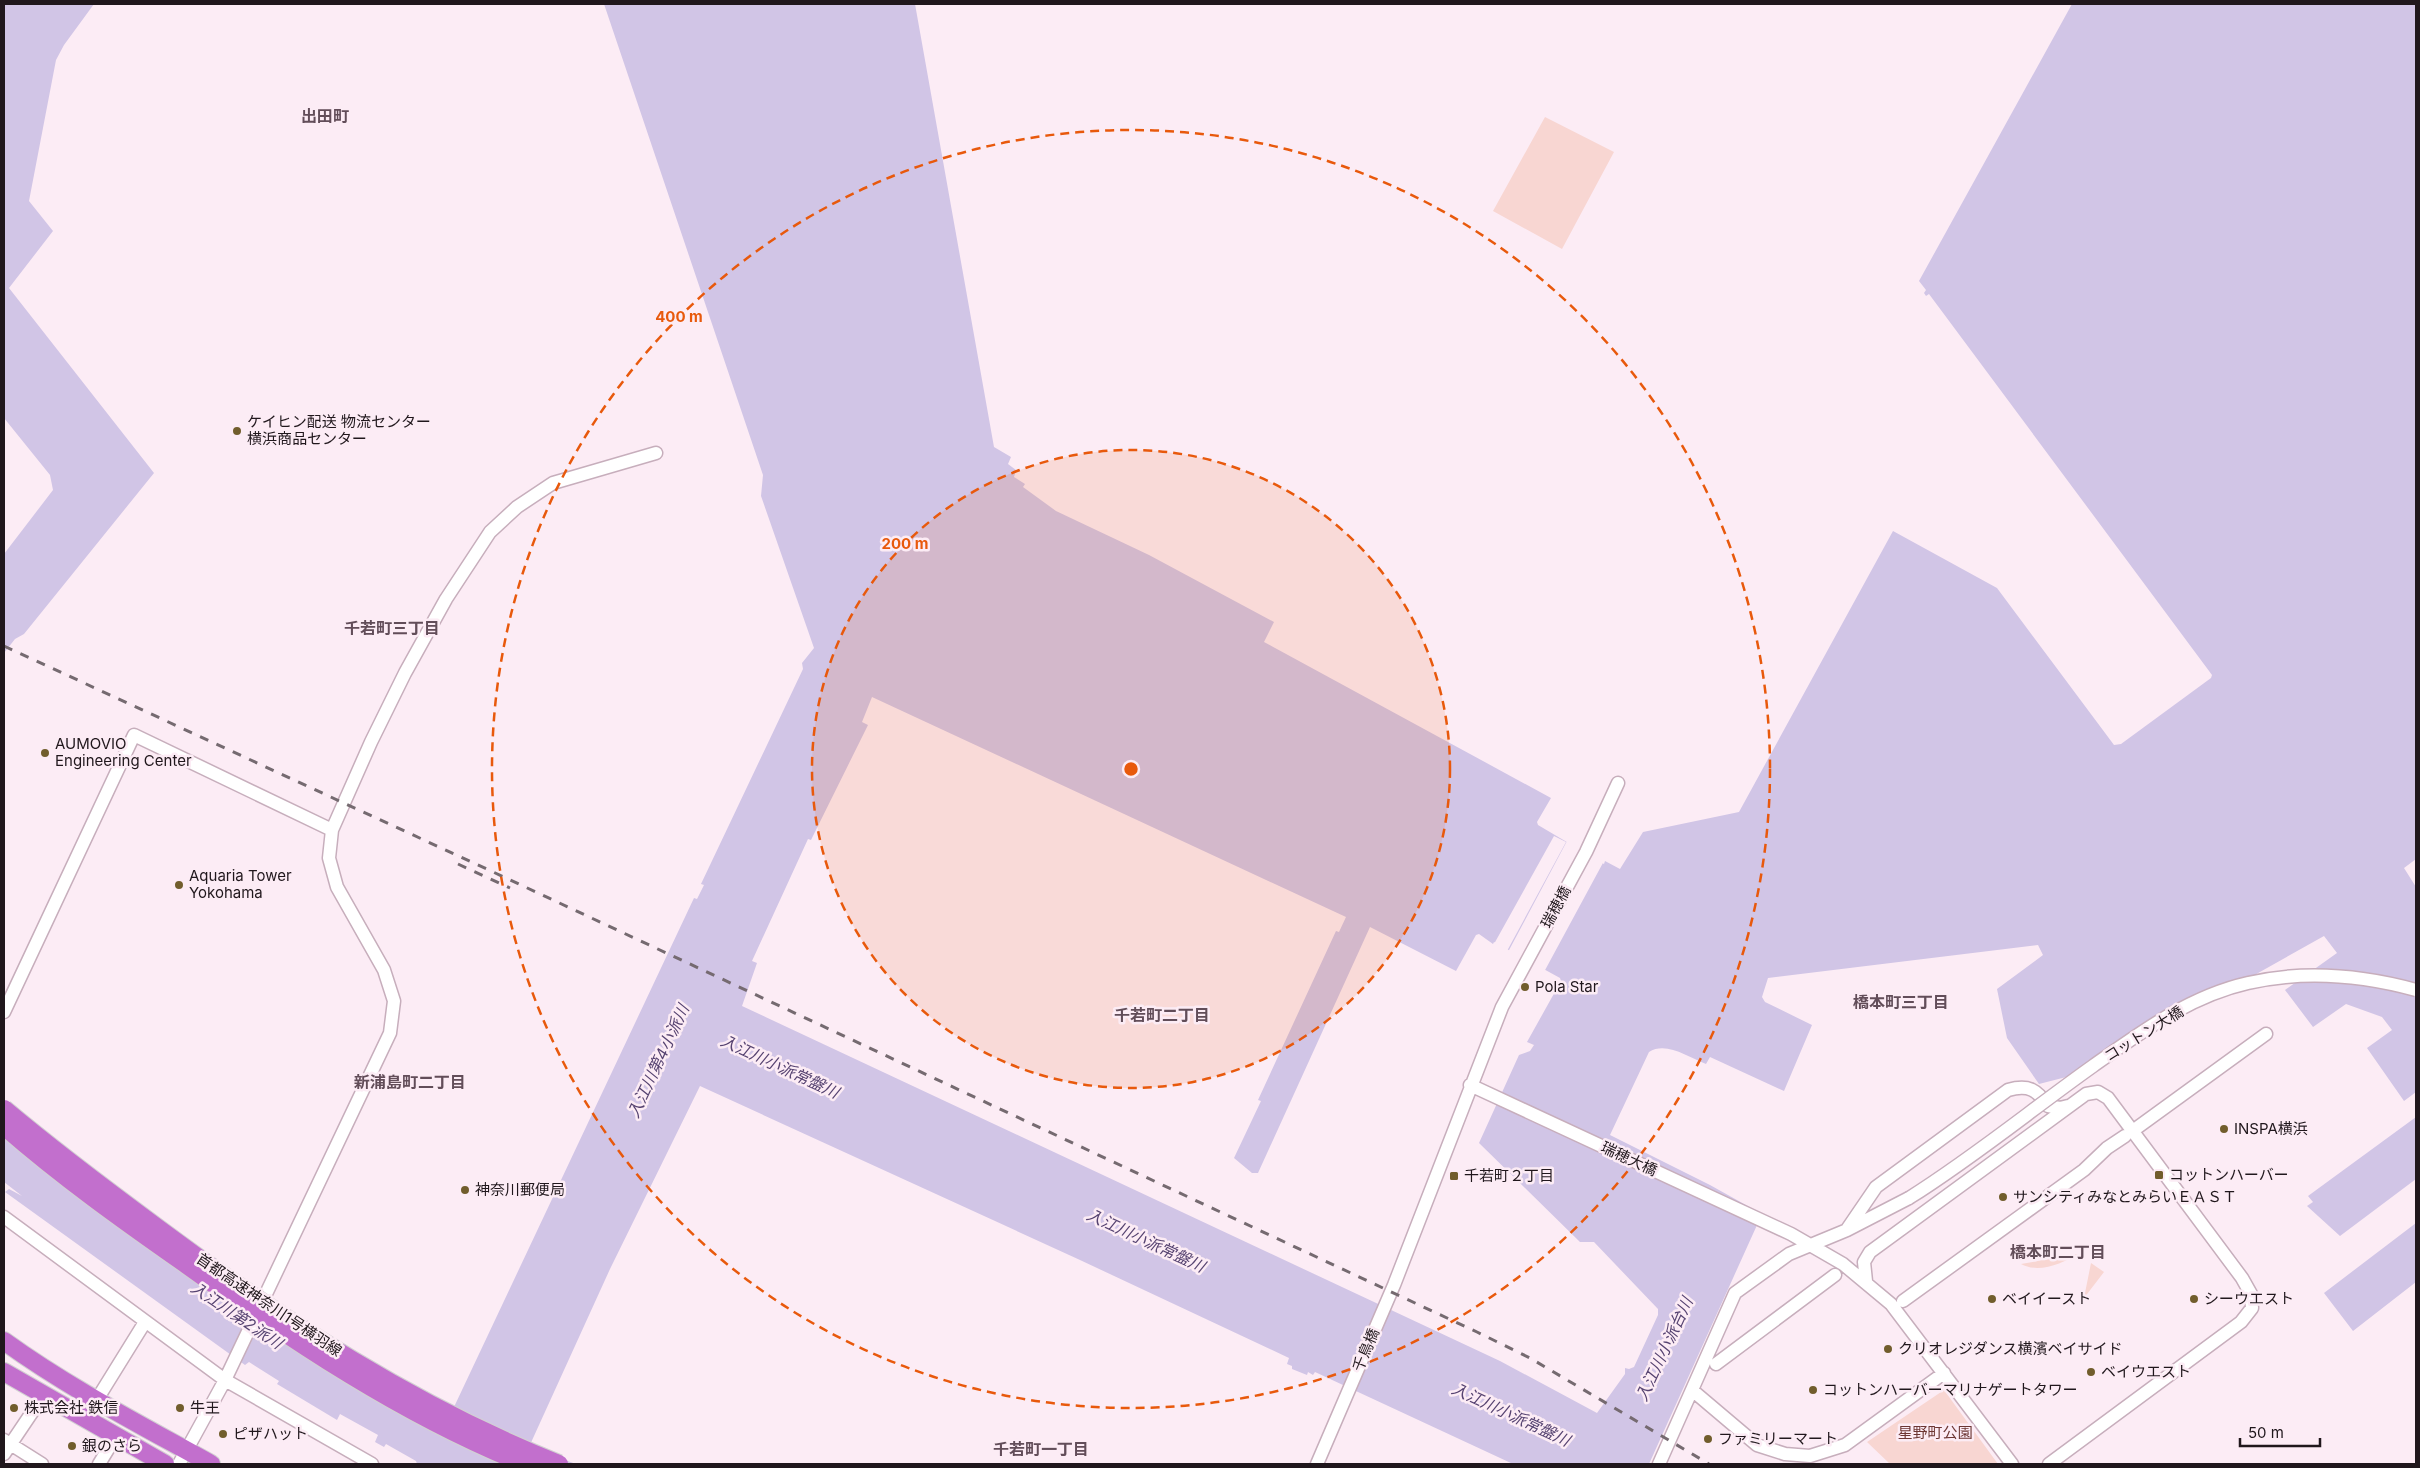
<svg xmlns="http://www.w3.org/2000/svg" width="2420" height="1468" font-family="Inter,'Noto Sans JP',sans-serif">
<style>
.green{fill:#f8d6d2}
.water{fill:#d1c5e6;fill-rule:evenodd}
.pier{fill:#fcecf5}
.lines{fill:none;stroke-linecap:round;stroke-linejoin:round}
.minor-casing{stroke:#c7aebc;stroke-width:15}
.highway-casing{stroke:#d2d1d2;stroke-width:20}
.minor{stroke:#fff;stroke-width:12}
.highway{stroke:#c26fcd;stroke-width:18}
.rail{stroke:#756a70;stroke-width:3;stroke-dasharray:9 9;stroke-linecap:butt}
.minor-bridge-casing{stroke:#c7aebc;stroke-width:15;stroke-linecap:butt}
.highway-bridge-casing{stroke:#d2d1d2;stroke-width:20;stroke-linecap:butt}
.minor-bridge{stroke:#fff;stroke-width:12}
.highway-bridge{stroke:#c26fcd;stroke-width:18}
.ring{fill:none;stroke:#e8590c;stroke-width:2.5;stroke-dasharray:9 6}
.poi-dot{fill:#715d2c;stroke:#fcecf5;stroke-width:2}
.labels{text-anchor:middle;stroke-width:5;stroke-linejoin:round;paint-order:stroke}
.poi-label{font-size:15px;fill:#20171c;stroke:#fcecf5;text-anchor:start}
.street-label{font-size:15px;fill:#20171c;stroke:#fcecf5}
.park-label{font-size:15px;fill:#6c3633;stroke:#fcecf5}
.neighbourhood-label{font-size:16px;font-weight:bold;fill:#624d59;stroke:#fcecf5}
.water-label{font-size:16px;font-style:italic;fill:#564371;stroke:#fcecf5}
.centre{fill:#e8590c;stroke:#fcecf5;stroke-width:2.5}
.ring-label{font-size:15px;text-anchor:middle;font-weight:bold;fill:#e8590c;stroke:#fcecf5;stroke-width:5;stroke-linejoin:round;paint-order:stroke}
</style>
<rect width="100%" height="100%" fill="#fcecf5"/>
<path class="green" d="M1545,117L1614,152L1562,249L1493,211Z
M2078,1254C2063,1263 2039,1274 2021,1264Z
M2091,1263L2104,1272L2084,1298Z
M1944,1390L1998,1464H1890L1867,1442Z"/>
<path class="water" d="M4,4H94L64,45L56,60L29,201L53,231L9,288L154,473L24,634L15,639L4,653V554L53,490L50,475L4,418Z
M604,4H915L994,447L1011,457L1008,464L1016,470L1014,477L1025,484L1023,487L1056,511L1149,555L1274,622L1264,642L1551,798L1537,822L1538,825L1604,864L1605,861L1620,869L1643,832L1739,812L1893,531L1997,588L2114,745L2121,744L2211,678L2212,675L1929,294L1926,296L1924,293L1926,290L1919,281L2072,4H2416V859L2404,868L2416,887V983L2413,984V995L2416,997V1092L2404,1101L2367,1048L2392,1030L2382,1017L2346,1004L2313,1027L2285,990L2337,953L2324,936L2078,1074L2039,1084L2007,1038L1997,989L2043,955L2038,945L1768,978L1762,997L1765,1002L1812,1025L1784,1091L1710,1057L1706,1064C1688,1057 1666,1041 1649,1052L1610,1135L1710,1185L1762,1214L1649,1464H1513L1315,1372L1313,1375L1308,1372L1307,1375L1292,1369V1366L1287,1364L1289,1358L1080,1260L700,1086L610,1269L529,1447L576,1464H417L416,1461L386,1444L384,1447L375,1442L378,1435L340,1414L337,1420L277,1384L279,1381L249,1362L245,1365L5,1192L9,1189L22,1196L4,1182V1103L257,1292L414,1386L454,1407L694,898L697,899L704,885L701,884L803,669L802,663L814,648L761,496L763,475ZM872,697L1346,917L1339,932L1336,931L1258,1100L1261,1101L1234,1158L1252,1173H1258L1370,927L1456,971L1476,935L1479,934L1493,944L1494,942L1560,978L1561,981L1527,1042L1534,1045L1530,1051L1519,1055L1479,1143L1580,1242H1594L1658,1309V1315L1634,1367L1629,1369L1625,1368V1374L1597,1413L1500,1361L742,1006L757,963L752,961L808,839L811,840L868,725L862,722Z
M2416,1117V1179L2340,1236L2307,1206L2313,1202L2308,1196Z
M2416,1223V1282L2353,1331L2324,1293Z"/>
<path class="pier" d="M1554,836L1566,842L1507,951L1494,944Z
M1567,841L1604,861L1544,972L1508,952Z"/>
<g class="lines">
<g class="minor-casing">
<path id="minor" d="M4,1012L134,735L332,830
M1470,1085L1791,1234L1843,1264L1891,1304L2012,1464
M2138,1127L2266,1034
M4,1217L225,1380L372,1464
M1848,1228L1876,1187L2008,1090C2029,1084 2037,1090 2048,1106L2060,1108L2068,1106
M1866,1281L1864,1262L1870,1252L2086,1094L2098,1092L2108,1098L2242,1278L2251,1294L2252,1308L2241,1322L2049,1464
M1903,1301L2084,1170L2107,1148L2125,1136
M1716,1364L1835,1275
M1692,1390L1757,1445L1785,1454L1810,1456L1845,1445L1944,1373
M101,1393L145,1322
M4,1440L42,1464
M4,1454L43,1396
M99,1464L116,1436
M179,1464L225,1380L390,1033L394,1001L384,970L337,887L329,858L332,830L371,742L405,673L446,599L490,532L517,507L553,483L656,453
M1317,1464L1394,1285L1502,1007L1586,852L1618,783
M1659,1464L1735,1293L1789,1254L1847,1230L1909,1198"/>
</g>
<g class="highway-casing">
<path id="highway" d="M4,1341C69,1388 141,1425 211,1464
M4,1372L165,1464"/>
</g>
<use href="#minor" class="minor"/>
<use href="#highway" class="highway"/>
<path class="rail" d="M4,646L491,871L1477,1332L1530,1358L1709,1464
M458,864L510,888"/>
<g class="minor-bridge-casing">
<path id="minor-bridge" d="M1909,1198C1973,1158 2031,1110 2093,1066C2141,1032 2190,996 2248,983C2304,970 2361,975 2416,990"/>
</g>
<g class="highway-bridge-casing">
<path id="highway-bridge" d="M4,1109C54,1151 106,1190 159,1229C284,1322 414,1406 559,1464
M4,1126C61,1176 124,1221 187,1265C293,1341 403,1415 525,1464"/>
</g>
<use href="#minor-bridge" class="minor-bridge"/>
<use href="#highway-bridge" class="highway-bridge"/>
</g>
<circle cx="1131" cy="769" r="319" fill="#e8590c" fill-opacity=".12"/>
<g class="ring">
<circle cx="1131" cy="769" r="319"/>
<circle cx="1131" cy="769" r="639"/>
</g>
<g class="poi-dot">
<circle cx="237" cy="431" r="5"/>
<circle cx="45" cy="753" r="5"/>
<circle cx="179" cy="885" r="5"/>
<circle cx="1525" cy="987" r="5"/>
<circle cx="2224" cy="1129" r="5"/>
<rect x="2154" y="1170" width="10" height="10" rx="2.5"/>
<rect x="1449" y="1171" width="10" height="10" rx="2.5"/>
<circle cx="465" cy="1190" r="5"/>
<circle cx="2003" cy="1197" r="5"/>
<circle cx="1992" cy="1299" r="5"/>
<circle cx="2194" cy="1299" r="5"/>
<circle cx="1888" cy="1349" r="5"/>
<circle cx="2091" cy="1372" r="5"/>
<circle cx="1813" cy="1390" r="5"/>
<circle cx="14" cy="1408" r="5"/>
<circle cx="180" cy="1408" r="5"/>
<circle cx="223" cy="1434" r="5"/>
<circle cx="1708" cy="1439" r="5"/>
<circle cx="72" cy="1446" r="5"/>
</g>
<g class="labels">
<g class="poi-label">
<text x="247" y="427">ケイヒン配送 物流センター<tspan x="247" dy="17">横浜商品センター</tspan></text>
<text x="55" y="749">AUMOVIO<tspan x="55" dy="17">Engineering Center</tspan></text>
<text x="189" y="881">Aquaria Tower<tspan x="189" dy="17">Yokohama</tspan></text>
<text x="1535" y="992">Pola Star</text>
<text x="2234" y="1134">INSPA横浜</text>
<text x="2169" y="1180">コットンハーバー</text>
<text x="1464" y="1181">千若町２丁目</text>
<text x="475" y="1195">神奈川郵便局</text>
<text x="2013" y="1202">サンシティみなとみらいＥＡＳＴ</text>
<text x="2002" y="1304">ベイイースト</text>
<text x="2204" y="1304">シーウエスト</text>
<text x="1898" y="1354">クリオレジダンス横濱ベイサイド</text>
<text x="2101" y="1377">ベイウエスト</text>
<text x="1823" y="1395">コットンハーバーマリナゲートタワー</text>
<text x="24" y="1413">株式会社 鉄信</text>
<text x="190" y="1413">牛王</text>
<text x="233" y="1439">ピザハット</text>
<text x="1718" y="1444">ファミリーマート</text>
<text x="82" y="1451">銀のさら</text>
</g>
<g class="street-label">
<text transform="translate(1556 907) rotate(-62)" y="5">瑞穂橋</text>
<text transform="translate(2144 1034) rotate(-32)" y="5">コットン大橋</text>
<text transform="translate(1629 1159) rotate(25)" y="5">瑞穂大橋</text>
<text transform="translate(269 1305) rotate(34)" y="5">首都高速神奈川1号横羽線</text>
<text transform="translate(1366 1350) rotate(-67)" y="5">千鳥橋</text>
</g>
<g class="park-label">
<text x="1935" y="1438">星野町公園</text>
</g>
<g class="neighbourhood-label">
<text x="325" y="122">出田町</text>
<text x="392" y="634">千若町三丁目</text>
<text x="1901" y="1008">橋本町三丁目</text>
<text x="1162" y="1021">千若町二丁目</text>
<text x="410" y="1088">新浦島町二丁目</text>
<text x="2058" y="1258">橋本町二丁目</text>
<text x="1041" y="1455">千若町一丁目</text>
</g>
<g class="water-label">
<text transform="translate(658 1061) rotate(-65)" y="6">入江川第4小派川</text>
<text transform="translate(780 1066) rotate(25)" y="6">入江川小派常盤川</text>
<text transform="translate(1146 1240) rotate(25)" y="6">入江川小派常盤川</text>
<text transform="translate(237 1315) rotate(34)" y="6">入江川第2派川</text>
<text transform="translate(1664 1349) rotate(-65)" y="6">入江川小派台川</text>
<text transform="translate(1511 1414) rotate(25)" y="6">入江川小派常盤川</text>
</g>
</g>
<circle cx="1131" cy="769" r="8" class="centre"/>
<g class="ring-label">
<text x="679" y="322">400 m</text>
<text x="905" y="549">200 m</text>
</g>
<rect width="2420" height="1468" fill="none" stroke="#20171c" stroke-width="10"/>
<path d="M2240 1438v8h80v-8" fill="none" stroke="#20171c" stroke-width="2.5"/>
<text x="2248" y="1438" font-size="15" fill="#20171c" stroke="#fcecf5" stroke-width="4" paint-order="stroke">50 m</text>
</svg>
